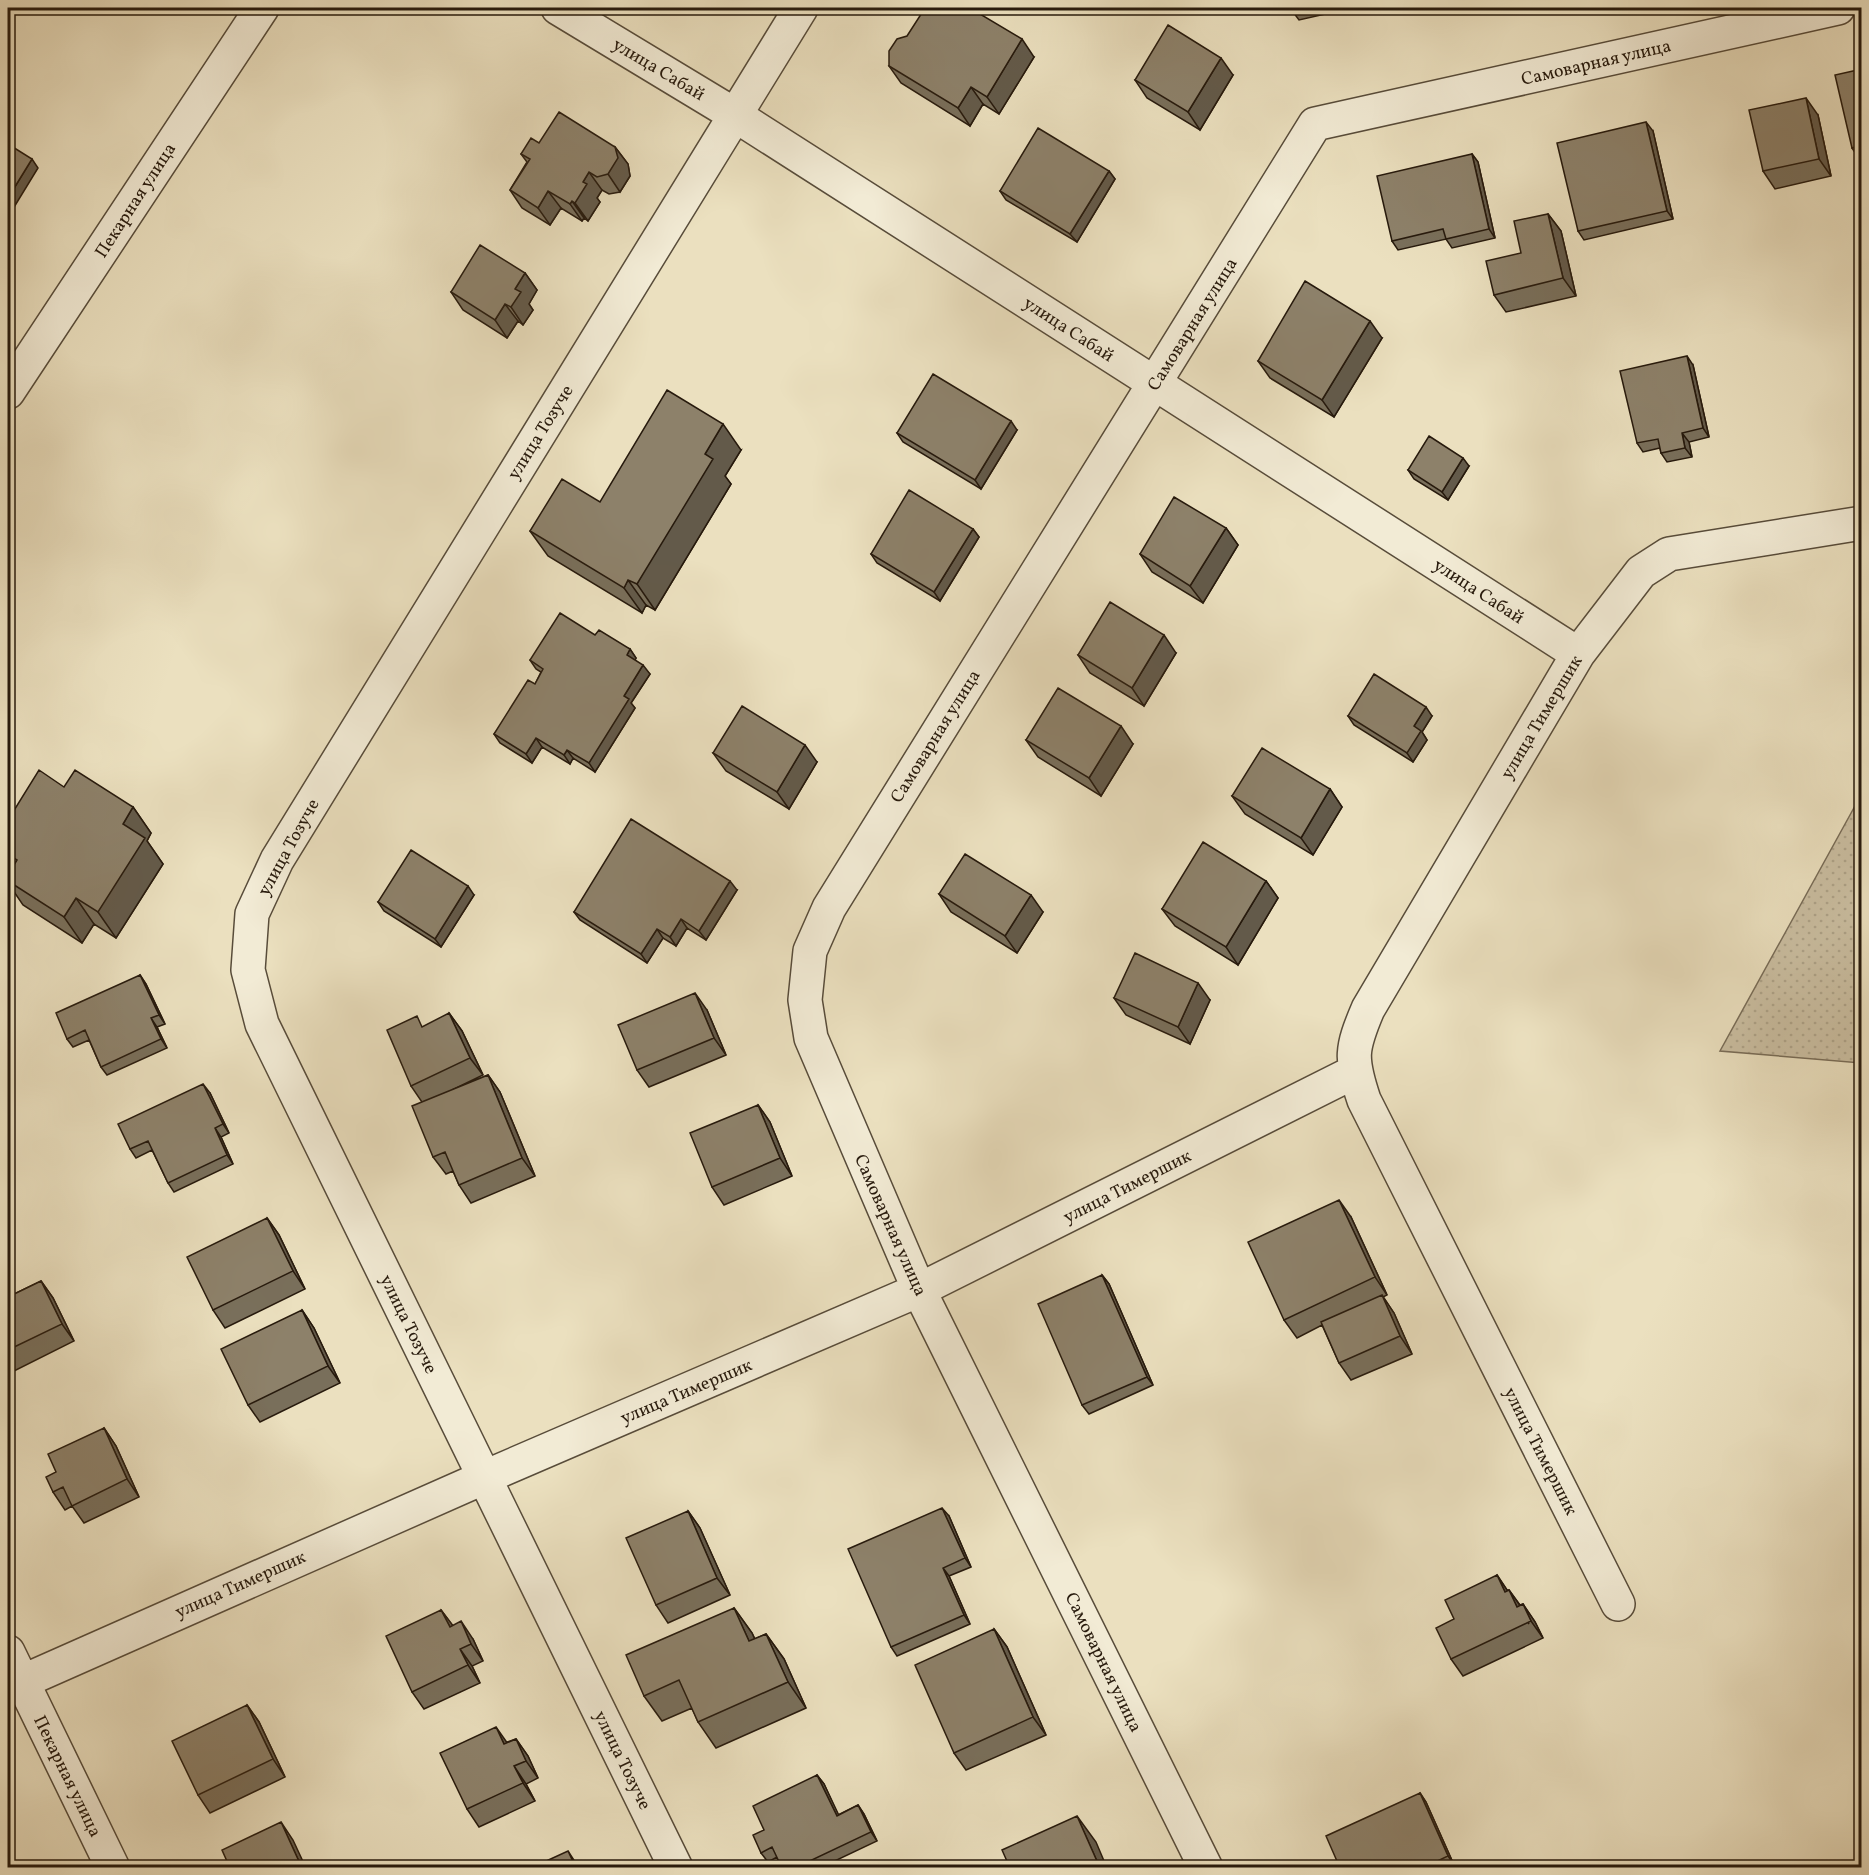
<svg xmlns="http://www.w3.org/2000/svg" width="1869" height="1875" font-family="Vollkorn,serif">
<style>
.green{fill:url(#green-dots);stroke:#786c57;stroke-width:1.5}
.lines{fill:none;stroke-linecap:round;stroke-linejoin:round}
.street-casing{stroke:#584c3a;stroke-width:36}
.street{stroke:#f2ebd5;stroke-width:33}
.wall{fill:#796f5b;stroke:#271a0d;stroke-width:1.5}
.shaded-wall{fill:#635a4a;stroke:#271a0d;stroke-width:1.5}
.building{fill:#8d816a;stroke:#271a0d;stroke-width:1.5}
.labels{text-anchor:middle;stroke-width:5;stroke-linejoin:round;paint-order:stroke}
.street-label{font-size:18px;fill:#271a0d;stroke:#f2ebd5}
</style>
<defs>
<pattern id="green-dots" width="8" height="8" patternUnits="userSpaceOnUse" patternTransform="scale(1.5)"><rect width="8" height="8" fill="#cabea1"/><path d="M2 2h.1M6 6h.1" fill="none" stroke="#aea389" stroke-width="1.8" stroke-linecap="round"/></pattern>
</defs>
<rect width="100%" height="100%" fill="#ebe0bf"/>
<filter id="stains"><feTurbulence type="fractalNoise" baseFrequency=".00333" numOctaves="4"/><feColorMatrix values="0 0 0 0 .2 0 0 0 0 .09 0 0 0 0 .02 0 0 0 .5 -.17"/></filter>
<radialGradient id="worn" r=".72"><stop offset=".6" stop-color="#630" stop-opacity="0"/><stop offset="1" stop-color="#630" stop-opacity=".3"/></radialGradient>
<path class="green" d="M1861,795V1063L1720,1051Z"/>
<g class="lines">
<g class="street-casing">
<path id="street" d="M558,8L735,115L1578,654
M8,392L262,8
M1618,1604L1364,1100C1350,1058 1351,1049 1368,1009L1578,654L1641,572L1669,554L1862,523
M8,1652L113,1868
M8,1688L485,1477L919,1290L1354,1072
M676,1868L262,1024L248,970L252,914L277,860L801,8
M1206,1868L919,1290L811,1038L805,1000L810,951L829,908L1315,124L1838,8"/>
</g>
<use href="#street" class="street"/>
</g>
<path class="wall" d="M1290,8H1352L1299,20Z
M1034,57L999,114L983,104L970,126L901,83L889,66Z
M1862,69V156L1858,157L1852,148Z
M1233,75L1200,130L1147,98L1135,80Z
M1818,115L1831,176L1775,189L1763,171Z
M1653,131L1673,219L1584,240L1578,231Z
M539,143L615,147L628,164L630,176L620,192L609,194L602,190L597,198L600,202L588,221L584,218L582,221L561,208L550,225L522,208L510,190L527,162L521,154Z
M1472,154L1478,162L1495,238L1452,248L1446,239L1398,250L1392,241Z
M1109,171L1115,179L1077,242L1006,200L1000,191Z
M1548,214L1561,231L1576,296L1506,312L1494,295Z
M525,273L537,290L529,304L533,310L523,325L518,321L507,338L463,310L451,292Z
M1382,338L1334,417L1270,378L1258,361Z
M1693,365L1709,437L1689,442L1692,457L1667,462L1661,453L1660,448L1643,452L1637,443Z
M1017,430L981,489L903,442L897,433Z
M741,450L725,476L731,484L655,610L646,605L642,613L548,556L530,531L600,502Z
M1469,466L1448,500L1414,479L1408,470Z
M1226,528L1238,545L1203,603L1152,572L1140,554Z
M973,529L979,537L940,601L877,563L871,554Z
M595,635L630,649L636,658L635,660L650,674L631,703L635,708L595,772L573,758L570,764L542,747L532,763L500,743L494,734L535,684L541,672L536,669L530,660Z
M1176,653L1144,706L1090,673L1078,655Z
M1348,716H1432L1422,732L1427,740L1413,762L1354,725Z
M1026,740L1133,744L1101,796L1038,757Z
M713,753L817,762L789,809L726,771Z
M64,787L133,807L151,833L147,841L163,864L116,938L94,924L82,943L23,905L8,883V875L11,870L8,867V820Z
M1330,789L1342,807L1313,855L1245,814L1232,796Z
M1266,881L1278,898L1238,965L1175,926L1162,909Z
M737,890L706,940L687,928L676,946L663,938L647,963L580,920L574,912Z
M939,894L1043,912L1017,953L951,912Z
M474,895L441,947L384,911L378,902Z
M140,975L146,984L165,1024L157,1027L167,1048L107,1075L101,1067L89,1040L73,1047L67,1039Z
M1114,998L1210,1000L1190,1044L1126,1015Z
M707,1010L726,1055L649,1087L637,1070Z
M449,1013L462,1031L483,1075L452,1090L488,1075L500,1092L535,1176L471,1203L459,1185L453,1171L446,1174L433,1157L422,1102L411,1086Z
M210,1093L229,1133L221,1137L233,1164L174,1192L168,1183L152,1150L136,1158L130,1149Z
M758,1105L770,1122L792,1176L724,1205L712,1187Z
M1351,1217L1387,1295L1383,1297L1394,1313L1412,1354L1351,1380L1339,1363L1322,1325L1297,1338L1284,1320Z
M267,1218L279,1235L305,1289L225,1328L213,1310Z
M1102,1275L1109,1284L1153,1385L1089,1414L1082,1405Z
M41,1281L53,1298L74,1341L8,1374V1297Z
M302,1310L314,1328L340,1383L260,1422L248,1405Z
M104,1428L116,1446L139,1497L84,1523L72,1506L65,1510L53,1492L56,1472Z
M688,1511L700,1528L730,1595L668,1623L656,1605Z
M949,1516L971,1567L949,1576L970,1624L897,1656L891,1647Z
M1497,1575L1507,1590H1509L1520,1605L1523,1604L1535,1622L1543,1638L1463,1676L1451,1659L1454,1619Z
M734,1608L752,1633L755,1639L766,1634L784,1659L806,1708L716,1748L698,1722L692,1708L662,1721L644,1696Z
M441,1610L452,1625L473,1639L483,1661L472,1666L480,1683L424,1709L412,1692Z
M994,1629L1007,1647L1046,1735L966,1770L954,1753Z
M247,1705L259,1722L285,1777L210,1813L198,1795Z
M516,1739L528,1756L538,1778L526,1784L535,1801L479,1827L467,1809L507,1742Z
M817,1775L824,1784L838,1815L858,1805L864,1814L877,1841L820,1868H782L777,1857L768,1862L761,1853L764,1830Z
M1420,1793L1426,1802L1454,1865L1448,1868H1340Z"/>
<path class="shaded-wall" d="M1022,39L1034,57L999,114L987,97Z
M1221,58L1233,75L1200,130L1188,112Z
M971,87L983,104L970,126L958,108Z
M1806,98L1818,115L1831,176L1819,159Z
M1646,122L1653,131L1673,219L1667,211Z
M615,147L628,164L630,176L620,192L608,174Z
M1472,154L1478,162L1495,238L1489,229Z
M32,159L38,168L8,217V198Z
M1109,171L1115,179L1077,242L1070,234Z
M589,172L602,190L597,198L600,202L588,221L575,203L583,182Z
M548,191L561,208L550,225L538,208Z
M572,201L584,218L582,221L570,204Z
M1548,214L1561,231L1576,296L1563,278Z
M525,273L537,290L529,304L533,310L523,325L511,307L515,289Z
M505,304L518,321L507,338L495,320Z
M1370,321L1382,338L1334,417L1322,400Z
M1687,356L1693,365L1709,437L1703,428Z
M1011,421L1017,430L981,489L975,480Z
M723,424L741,450L725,476L731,484L655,610L637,584L705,454Z
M1682,433L1689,442L1692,457L1685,448Z
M1463,458L1469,466L1448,500L1442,492Z
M1226,528L1238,545L1203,603L1190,586Z
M973,529L979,537L940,601L934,592Z
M628,580L646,605L642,613L624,588Z
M1164,635L1176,653L1144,706L1132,688Z
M630,649L636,658L633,664L627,655Z
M643,665L650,674L631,703L635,708L595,772L589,763L624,696Z
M1426,707L1432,716L1422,732L1427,740L1413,762L1407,753L1414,726Z
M1121,726L1133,744L1101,796L1089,778Z
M536,738L542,747L532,763L526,754Z
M805,745L817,762L789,809L777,792Z
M567,750L573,758L570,764L564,755Z
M1330,789L1342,807L1313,855L1301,838Z
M133,807L151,833L147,841L163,864L116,938L98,912L123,824Z
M730,881L737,890L706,940L699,931Z
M1266,881L1278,898L1238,965L1226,947Z
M468,886L474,895L441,947L435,939Z
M1031,895L1043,912L1017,953L1005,936Z
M76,898L94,924L82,943L64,917Z
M681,919L687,928L676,946L670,937Z
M657,929L663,938L647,963L641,954Z
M140,975L146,984L165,1024L159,1015Z
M1198,983L1210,1000L1190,1044L1178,1027Z
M695,993L707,1010L726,1055L714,1038Z
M449,1013L462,1031L483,1075L470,1058Z
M151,1018L157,1027L167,1048L161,1039Z
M488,1075L500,1092L535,1176L522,1158Z
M203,1084L210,1093L229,1133L223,1124Z
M758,1105L770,1122L792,1176L780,1158Z
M215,1128L221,1137L233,1164L227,1155Z
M1339,1200L1351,1217L1387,1295L1375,1277Z
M267,1218L279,1235L305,1289L293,1271Z
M1102,1275L1109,1284L1153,1385L1147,1377Z
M41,1281L53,1298L74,1341L62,1324Z
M1382,1295L1394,1313L1412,1354L1400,1336Z
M302,1310L314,1328L340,1383L328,1366Z
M104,1428L116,1446L139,1497L127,1479Z
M942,1508L949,1516L971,1567L965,1558Z
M688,1511L700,1528L730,1595L717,1578Z
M943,1568L949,1576L970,1624L964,1615Z
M1497,1575L1509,1593L1505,1592Z
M1509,1590L1521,1607L1529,1624L1517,1607Z
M1523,1604L1535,1622L1543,1638L1531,1621Z
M734,1608L752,1633L767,1667L749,1641Z
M441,1610L454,1627H450Z
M461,1621L473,1639L483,1661L471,1644Z
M994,1629L1007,1647L1046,1735L1033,1717Z
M766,1634L784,1659L806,1708L788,1682Z
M460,1649L472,1666L480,1683L468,1665Z
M247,1705L259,1722L285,1777L273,1759Z
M496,1727L508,1744H504Z
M516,1739L528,1756L538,1778L526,1761Z
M514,1766L526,1784L535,1801L523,1783Z
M817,1775L824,1784L843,1824L837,1816Z
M1420,1793L1426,1802L1454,1865L1448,1856Z
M858,1805L864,1814L877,1841L871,1832Z
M1077,1816L1096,1842L1107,1868H1100Z
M281,1822L293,1840L306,1868H302Z
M568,1851L579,1868H576Z"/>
<path class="building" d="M925,8H970L1022,39L987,97L971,87L958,108L889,66V51L897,39L907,36Z
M1168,25L1221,58L1188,112L1135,80Z
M1862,69V145L1852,148L1835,75Z
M1806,98L1819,159L1763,171L1749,110Z
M559,112L615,147L618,158L608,174L597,177L589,172L583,182L587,184L575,203L572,201L570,204L548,191L538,208L510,190L530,159L521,154L531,138L539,143Z
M1646,122L1667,211L1578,231L1557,143Z
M1038,128L1109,171L1070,234L1000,191Z
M8,144L32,159L8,198Z
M1472,154L1489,229L1446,239L1443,229L1392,241L1377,176Z
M1548,214L1563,278L1494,295L1486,261L1521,253L1514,221Z
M480,245L525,273L515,289L521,292L511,307L505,304L495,320L451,292Z
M1305,281L1370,321L1322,400L1258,361Z
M1687,356L1703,428L1682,433L1685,448L1661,453L1658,439L1637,443L1620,371Z
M933,374L1011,421L975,480L897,433Z
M667,390L723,424L705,454L713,459L637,584L628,580L624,588L530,531L562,479L600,502Z
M1429,436L1463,458L1442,492L1408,470Z
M909,490L973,529L934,592L871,554Z
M1174,497L1226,528L1190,586L1140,554Z
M1110,602L1164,635L1132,688L1078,655Z
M560,613L595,635L599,630L630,649L627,655L643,665L624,696L629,699L589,763L567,750L564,755L536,738L526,754L494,734L528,680L535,684L543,669L530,660Z
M1374,674L1426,707L1414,726L1421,731L1407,753L1348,716Z
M1058,688L1121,726L1089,778L1026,740Z
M742,706L805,745L777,792L713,753Z
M1262,748L1330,789L1301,838L1232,796Z
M39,770L64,787L75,770L133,807L123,824L145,838L98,912L76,898L64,917L8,881V875L17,860L8,854V820Z
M631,819L730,881L699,931L681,919L670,937L657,929L641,954L574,912Z
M1203,842L1266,881L1226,947L1162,909Z
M411,850L468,886L435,939L378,902Z
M965,854L1031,895L1005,936L939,894Z
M1135,953L1198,983L1178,1027L1114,998Z
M140,975L159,1015L151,1018L161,1039L101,1067L85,1030L67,1039L56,1013Z
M695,993L714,1038L637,1070L618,1025Z
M449,1013L470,1058L411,1086L387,1030L417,1016L422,1027Z
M488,1075L522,1158L459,1185L445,1152L433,1157L412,1106Z
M203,1084L223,1124L215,1128L227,1155L168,1183L148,1141L130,1149L118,1124Z
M758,1105L780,1158L712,1187L690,1133Z
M1339,1200L1375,1277L1284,1320L1248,1242Z
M267,1218L293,1271L213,1310L187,1257Z
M1102,1275L1147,1377L1082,1405L1038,1304Z
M41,1281L62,1324L8,1350V1297Z
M1382,1295L1400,1336L1339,1363L1321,1322Z
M302,1310L328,1366L248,1405L221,1349Z
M104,1428L127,1479L72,1506L63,1487L53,1492L46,1477L56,1472L48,1454Z
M942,1508L965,1558L943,1568L964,1615L891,1647L848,1549Z
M688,1511L717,1578L656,1605L626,1538Z
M1497,1575L1505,1592L1509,1590L1517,1607L1523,1604L1531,1621L1451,1659L1436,1628L1454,1619L1445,1600Z
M734,1608L749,1641L766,1634L788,1682L698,1722L679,1680L644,1696L626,1655Z
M441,1610L450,1627L461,1621L471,1644L460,1649L468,1665L412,1692L386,1636Z
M994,1629L1033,1717L954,1753L915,1665Z
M247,1705L273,1759L198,1795L172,1741Z
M496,1727L504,1744L516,1739L526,1761L514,1766L523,1783L467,1809L440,1753Z
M817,1775L837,1816L858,1805L871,1832L795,1868H782L772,1847L761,1853L753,1835L764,1830L753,1806Z
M1420,1793L1448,1856L1423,1868H1340L1326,1836Z
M1077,1816L1100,1868H1010L1002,1850Z
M281,1822L302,1868H230L222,1850Z
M568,1851L576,1868H531Z"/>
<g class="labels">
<g class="street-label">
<text transform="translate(1596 62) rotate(-13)" y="6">Самоварная улица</text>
<text transform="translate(659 69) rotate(31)" y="6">улица Сабай</text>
<text transform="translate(135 200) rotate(-57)" y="6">Пекарная улица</text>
<text transform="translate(1192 324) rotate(-58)" y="6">Самоварная улица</text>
<text transform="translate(1069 329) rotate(33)" y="6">улица Сабай</text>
<text transform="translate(540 432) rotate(-58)" y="6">улица Тозуче</text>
<text transform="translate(1479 591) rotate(33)" y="6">улица Сабай</text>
<text transform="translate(1541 717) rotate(-59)" y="6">улица Тимершик</text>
<text transform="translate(935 736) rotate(-58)" y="6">Самоварная улица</text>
<text transform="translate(288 847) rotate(-61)" y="6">улица Тозуче</text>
<text transform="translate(1127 1186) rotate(-27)" y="6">улица Тимершик</text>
<text transform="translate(891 1225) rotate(66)" y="6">Самоварная улица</text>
<text transform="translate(409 1324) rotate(64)" y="6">улица Тозуче</text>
<text transform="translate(686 1391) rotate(-23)" y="6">улица Тимершик</text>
<text transform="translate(1541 1451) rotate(63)" y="6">улица Тимершик</text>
<text transform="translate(240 1584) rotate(-24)" y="6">улица Тимершик</text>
<text transform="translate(1104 1662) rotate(64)" y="6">Самоварная улица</text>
<text transform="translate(623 1760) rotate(64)" y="6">улица Тозуче</text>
<text transform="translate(68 1776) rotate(64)" y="6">Пекарная улица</text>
</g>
</g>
<rect width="1869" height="1875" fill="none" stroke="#ebe0bf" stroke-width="30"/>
<rect x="9" y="9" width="1851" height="1857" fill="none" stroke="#271a0d" stroke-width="3"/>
<rect x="15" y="15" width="1839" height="1845" fill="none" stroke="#271a0d" stroke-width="1.5"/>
<rect width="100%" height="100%" filter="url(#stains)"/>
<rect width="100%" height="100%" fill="url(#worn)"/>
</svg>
